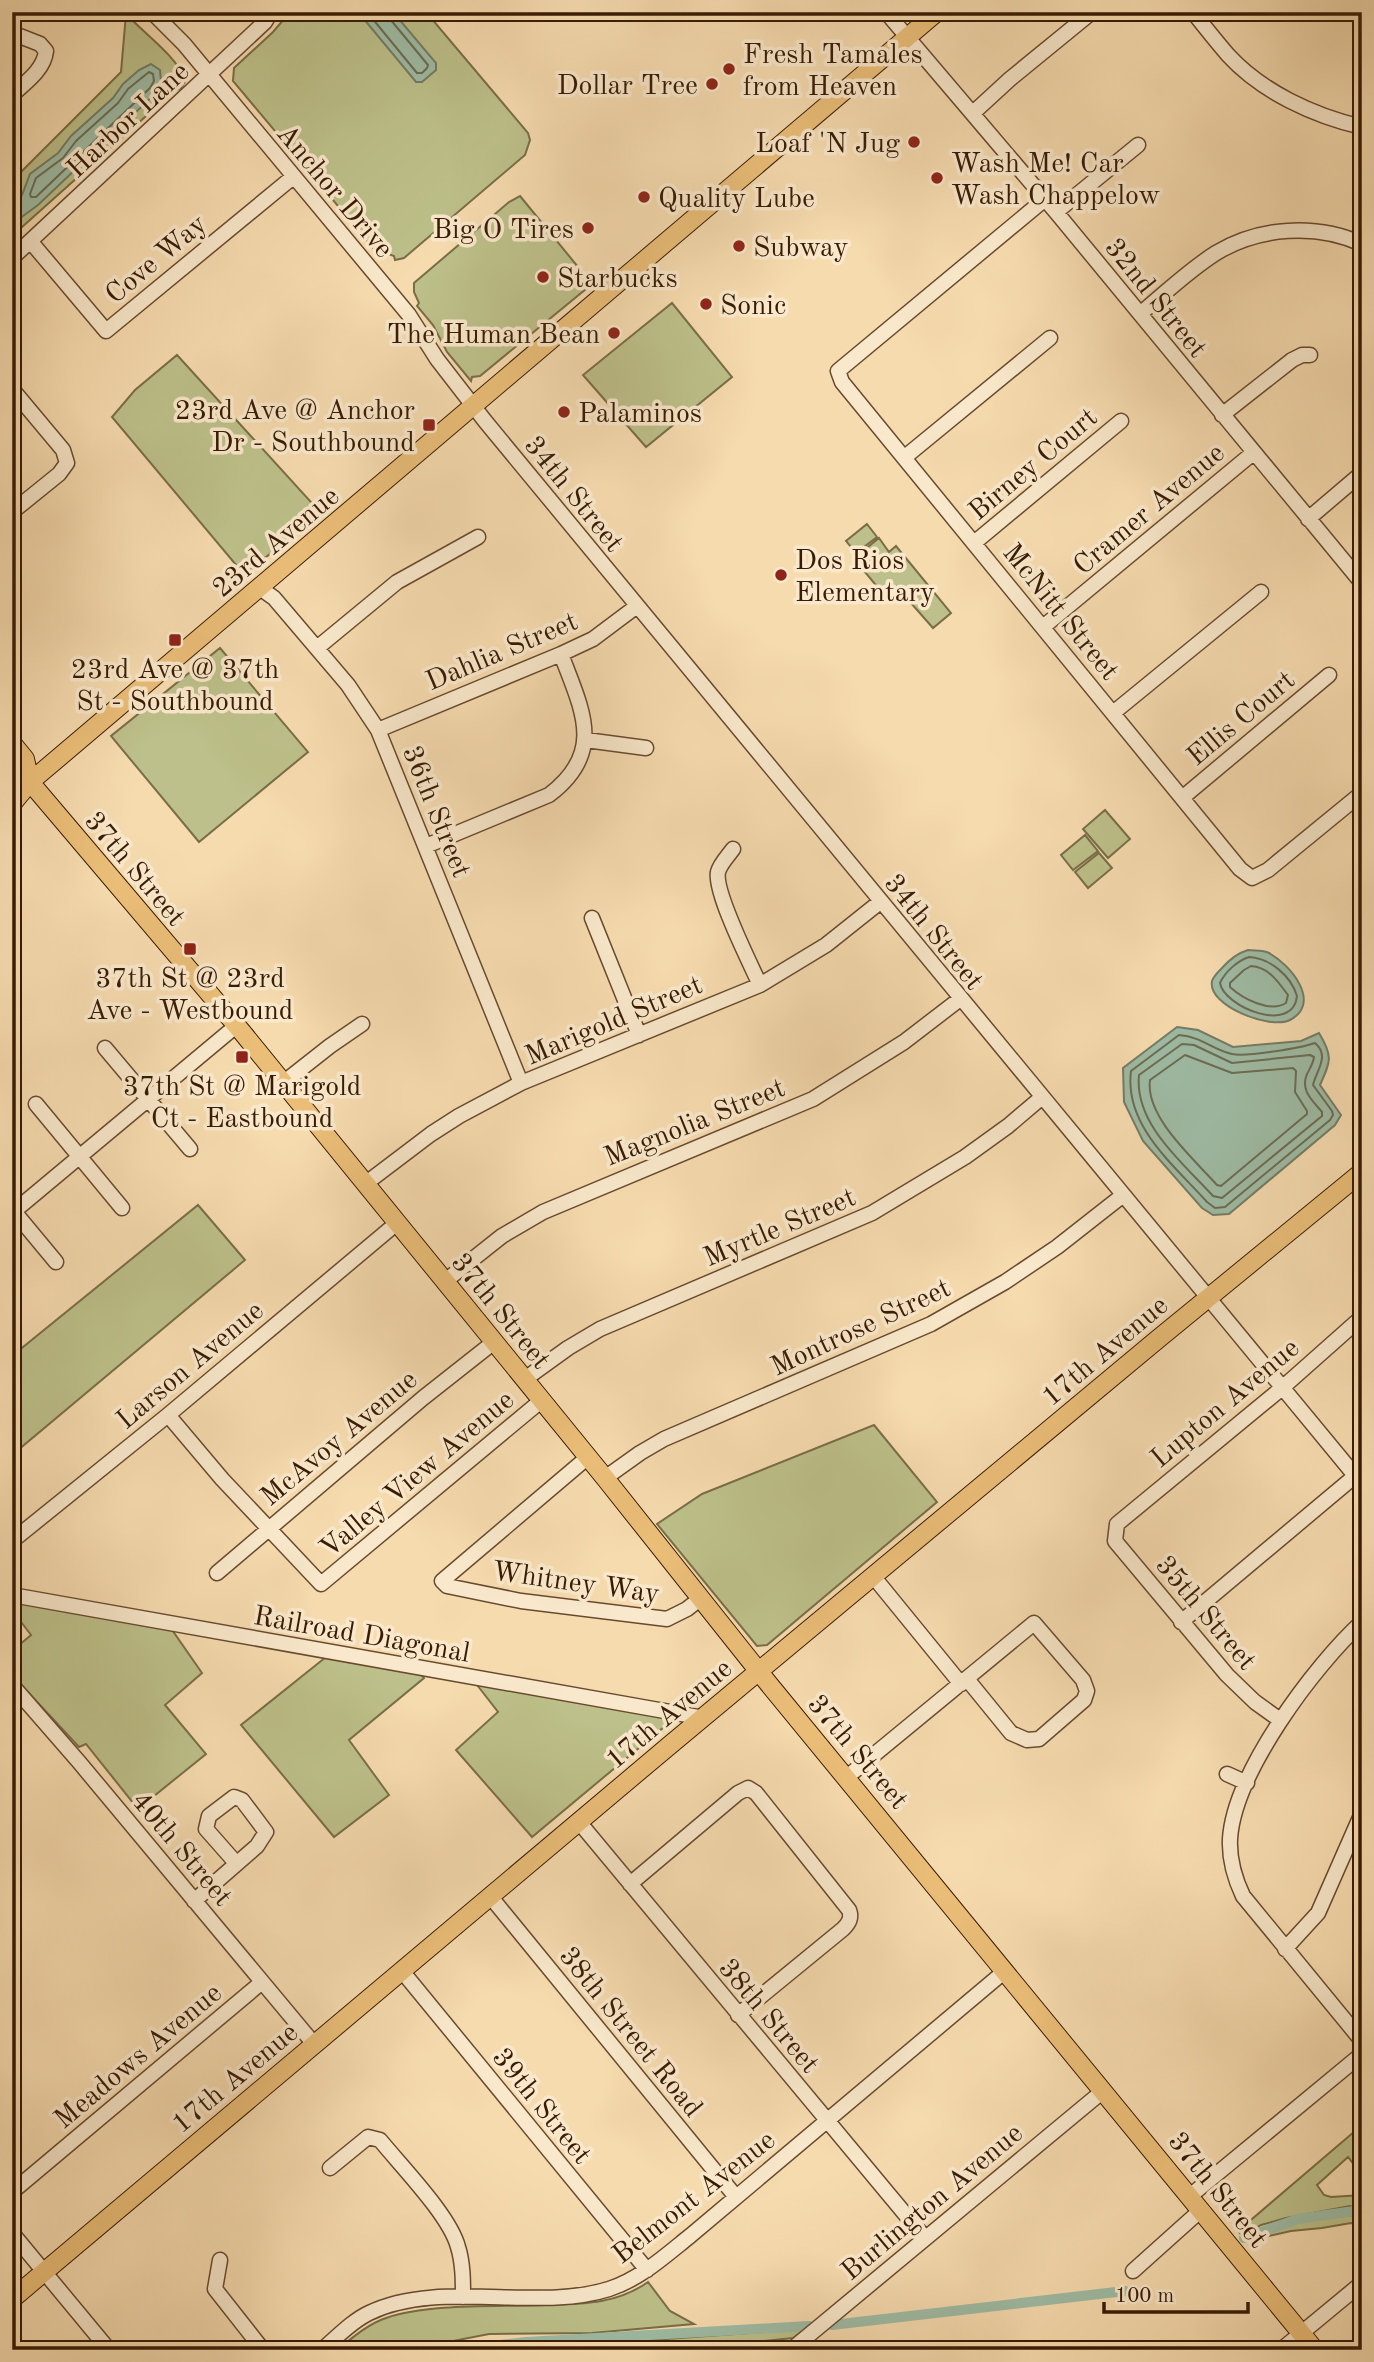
<svg xmlns="http://www.w3.org/2000/svg" width="1374" height="2362" font-family="'Old Standard TT',serif">
<style>
.green{fill:#bdc08a;stroke:#7a6e47;stroke-width:2}
.water{fill:#9ebca5;stroke:#757c65;stroke-width:2}
.lines{fill:none;stroke-linecap:round;stroke-linejoin:round}
.shore{stroke:#6b6c54;stroke-width:2}
.canal{stroke:#9ebca5;stroke-width:10}
.minor-casing{stroke:#684b2f;stroke-width:17}
.major-casing{stroke:#381b04;stroke-width:20}
.minor{stroke:#f9e8cb;stroke-width:14}
.major{stroke:#ebbe78;stroke-width:18}
.poi-dot{fill:#8f2418;stroke:#f9e8cb;stroke-width:2.5}
.labels{text-anchor:middle;stroke-width:7;stroke-linejoin:round;paint-order:stroke}
.poi-label{font-size:28px;fill:#381b04;stroke:#f9e8cb;text-anchor:start}
.street-label{font-size:28px;fill:#381b04;stroke:#f9e8cb}
</style>
<rect width="100%" height="100%" fill="#f6dbaf"/>
<filter id="stains"><feTurbulence type="fractalNoise" baseFrequency=".00286" numOctaves="4"/><feColorMatrix values="0 0 0 0 .2 0 0 0 0 .09 0 0 0 0 .02 0 0 0 .5 -.17"/></filter>
<radialGradient id="worn" r=".72"><stop offset=".6" stop-color="#630" stop-opacity="0"/><stop offset="1" stop-color="#630" stop-opacity=".3"/></radialGradient>
<path class="green" d="M290,12H426L528,133L530,140L525,155L404,258L395,260L394,256L374,249L233,81L234,68L273,32Z
M126,14C146,35 174,54 186,80L181,88L174,91L12,236V181L121,72Z
M520,196L592,284L480,376L472,377L471,381L447,352L433,325L417,306L419,303L414,292V283L509,202Z
M672,303L732,377L646,447L583,375Z
M177,355L320,512L247,573L242,572L112,417L135,390Z
M867,524L877,537L856,553L846,541Z
M879,538L889,552L896,546L951,613L933,628L896,586L884,595L865,572L885,555L868,568L858,555Z
M220,648L308,752L199,842L111,736Z
M1105,810L1130,839L1108,858L1083,829Z
M1085,835L1098,851L1073,870L1061,855Z
M1099,853L1112,868L1088,888L1075,872Z
M198,1205L245,1260L12,1455V1356Z
M874,1425L937,1502L767,1645L757,1646L657,1524L702,1494Z
M12,1601L170,1627L202,1673L165,1705L206,1754L138,1809L86,1744L79,1747L12,1675V1651L31,1635L12,1610Z
M326,1657L419,1672L424,1678L349,1740L389,1795L334,1837L241,1725Z
M474,1681L676,1717L532,1837L456,1750L498,1712Z
M1362,2125L1358,2166L1362,2170V2175L1348,2157L1317,2185L1324,2195L1331,2197L1362,2195V2210L1350,2206L1286,2218L1261,2225L1243,2236L1238,2231Z
M1354,2215L1362,2220V2226L1351,2223L1322,2228L1291,2231L1246,2241L1298,2221Z
M648,2282L670,2311L694,2324L592,2333L489,2334L407,2350H337C352,2338 368,2324 386,2318C429,2303 500,2307 546,2305C583,2304 617,2304 648,2282Z
M805,2329L793,2338L675,2350H512Z"/>
<path class="water" d="M358,12H393L436,63V70L422,82H416Z
M151,64L160,70L161,82L157,92L38,205L12,224V209L22,195L30,174L58,153L71,136L113,98L123,84L139,70Z
M1248,950C1255,951 1263,950 1269,953C1291,965 1322,1003 1290,1020C1271,1030 1207,1006 1212,981C1213,977 1219,971 1222,968C1229,960 1238,953 1248,950Z
M1177,1027L1198,1030L1233,1047L1301,1041L1319,1033C1333,1056 1331,1061 1320,1085L1341,1115L1335,1125L1229,1214L1213,1215L1202,1208L1143,1141L1124,1102L1123,1068Z"/>
<g class="lines">
<path class="shore" d="M367,12L417,73H422L427,68L428,65L390,19L388,12
M149,72L153,74L154,81L150,88L36,197H31L30,194L36,178L63,158L76,141L118,103L128,89Z
M1249,957C1270,958 1291,976 1297,996C1293,1035 1224,1007 1220,983C1225,972 1237,961 1249,957Z
M1251,966C1269,967 1278,982 1288,995L1286,1003C1270,1013 1243,999 1230,987V983L1244,970Z
M1179,1035C1203,1037 1212,1050 1232,1054C1246,1057 1301,1048 1315,1043C1330,1056 1317,1069 1313,1085L1332,1111L1333,1115L1330,1120L1225,1207L1215,1208L1207,1202C1174,1165 1124,1126 1131,1071Z
M1182,1044L1194,1045L1232,1063L1310,1055L1314,1057C1313,1064 1310,1068 1307,1074C1300,1090 1312,1100 1322,1112V1116L1222,1198L1213,1196C1183,1163 1134,1124 1139,1075Z
M1185,1055L1232,1073L1293,1068L1296,1071L1295,1092L1307,1111V1114L1221,1186L1217,1185C1194,1159 1145,1117 1150,1080Z"/>
<path class="canal" d="M1244,2238L1298,2219L1354,2211L1362,2215
M832,2325L1125,2291
M454,2350L526,2342L809,2326"/>
<g class="minor-casing">
<path id="minor" d="M152,12L184,44L409,315L437,359L485,421L1362,1484
M886,12L1056,212L1362,583
M1193,12C1204,26 1216,41 1228,55C1262,92 1314,116 1362,127
M12,33L40,44L46,51C44,70 25,83 12,95
M973,113L1010,79L1092,12
M1045,199L838,371L842,382L1240,869L1252,878L1268,870L1362,793
M1056,212L1138,145
M31,242L106,331L293,177
M12,258L265,22L271,12
M1140,314C1164,294 1189,270 1216,253C1259,227 1316,223 1362,244
M12,389L63,450L67,463L59,474L12,512
M1222,415L1292,360L1302,355H1310
M905,457L1050,338
M1308,519L1362,473
M974,543L1121,421
M260,588L274,598L348,685L378,730L521,1083
M1043,627L1253,453
M317,648L397,582L478,537
M1113,713L1261,592
M378,730L561,654L593,639L637,606
M586,740L646,748
M1182,798L1329,675
M426,846L549,795C606,752 582,710 561,654
M733,849C728,856 720,864 718,872C714,892 750,963 760,985
M592,918L639,1035
M105,1048L190,1149
M283,1083L330,1046L362,1024
M36,1104L122,1208
M365,1184L431,1134L459,1116L521,1083L760,985L826,945L880,902
M12,1209L56,1262
M12,1213L236,1026
M444,1282L502,1236L543,1212L813,1099L904,1042L960,999
M525,1379L568,1348L600,1329L872,1213L965,1157L1008,1126L1041,1098
M168,1415L222,1479L321,1584L542,1400
M588,1457L442,1581L447,1586L521,1601L667,1619L687,1609L701,1598
M605,1478L640,1453L664,1439L931,1324L1005,1282L1057,1247L1122,1196
M12,1541L168,1415L397,1223
M217,1573L423,1398L494,1342
M873,1576L961,1684
M12,1595L704,1718
M1181,1622L1361,1471
M1362,1622C1314,1666 1234,1773 1230,1839C1229,1860 1234,1877 1243,1896L1362,2041
M12,1685L79,1762L314,2044
M1280,1720L1255,1702L1227,1675L1115,1541L1117,1524L1282,1388L1362,1317
M1227,1774L1247,1783
M847,1777L1034,1623L1083,1680L1087,1691L1084,1700L1039,1739L1027,1740L1011,1733L967,1679
M579,1822L925,2238
M630,1884L738,1793L748,1788L756,1793L849,1910C852,1918 849,1923 843,1929L738,2015
M490,1896L736,2197
M194,1901L257,1846L266,1832L242,1800L234,1797L209,1816L206,1829L236,1863
M1285,1949L1318,1913L1362,1813
M402,1971L647,2270
M330,2168L368,2137L380,2140C402,2167 450,2216 458,2247C463,2263 463,2281 463,2297
M12,2192L262,1982
M1190,2196L1362,2054
M12,2233L109,2350
M220,2260L215,2289L263,2350
M1133,2271L1201,2210
M322,2350C337,2337 352,2321 369,2313C439,2279 537,2312 609,2289C640,2279 665,2256 690,2236L1005,1971
M791,2350L1103,2091
M1281,2350L1362,2283"/>
</g>
<g class="major-casing">
<path id="major" d="M12,743L25,759L30,782
M12,773L30,782L242,1032L605,1478L768,1683L1315,2350
M12,804L30,782L937,12
M12,2299L670,1745L1158,1339L1362,1172"/>
</g>
<use href="#minor" class="minor"/>
<use href="#major" class="major"/>
</g>
<g class="poi-dot">
<circle cx="729" cy="69" r="7"/>
<circle cx="712" cy="84" r="7"/>
<circle cx="914" cy="142" r="7"/>
<circle cx="937" cy="178" r="7"/>
<circle cx="644" cy="197" r="7"/>
<circle cx="588" cy="228" r="7"/>
<circle cx="739" cy="246" r="7"/>
<circle cx="543" cy="277" r="7"/>
<circle cx="706" cy="304" r="7"/>
<circle cx="614" cy="333" r="7"/>
<circle cx="564" cy="412" r="7"/>
<rect x="422" y="418" width="14" height="14" rx="3.5"/>
<circle cx="781" cy="575" r="7"/>
<rect x="168" y="633" width="14" height="14" rx="3.5"/>
<rect x="183" y="942" width="14" height="14" rx="3.5"/>
<rect x="235" y="1050" width="14" height="14" rx="3.5"/>
</g>
<g class="labels">
<g class="poi-label">
<text x="743" y="63">Fresh Tamales<tspan x="743" dy="32">from Heaven</tspan></text>
<text x="698" y="94" text-anchor="end">Dollar Tree</text>
<text x="900" y="152" text-anchor="end">Loaf 'N Jug</text>
<text x="951" y="172">Wash Me! Car<tspan x="951" dy="32">Wash Chappelow</tspan></text>
<text x="658" y="207">Quality Lube</text>
<text x="574" y="238" text-anchor="end">Big O Tires</text>
<text x="753" y="256">Subway</text>
<text x="557" y="287">Starbucks</text>
<text x="720" y="314">Sonic</text>
<text x="600" y="343" text-anchor="end">The Human Bean</text>
<text x="415" y="419" text-anchor="end">23rd Ave @ Anchor<tspan x="415" dy="32">Dr - Southbound</tspan></text>
<text x="578" y="422">Palaminos</text>
<text x="795" y="569">Dos Rios<tspan x="795" dy="32">Elementary</tspan></text>
<text x="175" y="678" text-anchor="middle">23rd Ave @ 37th<tspan x="175" dy="32">St - Southbound</tspan></text>
<text x="190" y="987" text-anchor="middle">37th St @ 23rd<tspan x="190" dy="32">Ave - Westbound</tspan></text>
<text x="242" y="1095" text-anchor="middle">37th St @ Marigold<tspan x="242" dy="32">Ct - Eastbound</tspan></text>
</g>
<g class="street-label">
<text transform="translate(127 119) rotate(-43)" y="10">Harbor Lane</text>
<text transform="translate(336 190) rotate(50)" y="10">Anchor Drive</text>
<text transform="translate(155 258) rotate(-40)" y="10">Cove Way</text>
<text transform="translate(1157 297) rotate(51)" y="10">32nd Street</text>
<text transform="translate(1032 463) rotate(-40)" y="10">Birney Court</text>
<text transform="translate(575 493) rotate(51)" y="10">34th Street</text>
<text transform="translate(1148 508) rotate(-40)" y="10">Cramer Avenue</text>
<text transform="translate(275 541) rotate(-40)" y="10">23rd Avenue</text>
<text transform="translate(1062 611) rotate(51)" y="10">McNitt Street</text>
<text transform="translate(501 650) rotate(-23)" y="10">Dahlia Street</text>
<text transform="translate(1240 717) rotate(-40)" y="10">Ellis Court</text>
<text transform="translate(438 811) rotate(68)" y="10">36th Street</text>
<text transform="translate(136 868) rotate(50)" y="10">37th Street</text>
<text transform="translate(935 931) rotate(51)" y="10">34th Street</text>
<text transform="translate(613 1019) rotate(-23)" y="10">Marigold Street</text>
<text transform="translate(694 1121) rotate(-22)" y="10">Magnolia Street</text>
<text transform="translate(779 1226) rotate(-23)" y="10">Myrtle Street</text>
<text transform="translate(502 1310) rotate(51)" y="10">37th Street</text>
<text transform="translate(860 1326) rotate(-25)" y="10">Montrose Street</text>
<text transform="translate(1104 1350) rotate(-40)" y="10">17th Avenue</text>
<text transform="translate(189 1364) rotate(-40)" y="10">Larson Avenue</text>
<text transform="translate(1224 1402) rotate(-40)" y="10">Lupton Avenue</text>
<text transform="translate(338 1437) rotate(-40)" y="10">McAvoy Avenue</text>
<text transform="translate(416 1473) rotate(-40)" y="10">Valley View Avenue</text>
<text transform="translate(576 1581) rotate(8)" y="10">Whitney Way</text>
<text transform="translate(1207 1612) rotate(50)" y="10">35th Street</text>
<text transform="translate(362 1633) rotate(10)" y="10">Railroad Diagonal</text>
<text transform="translate(668 1713) rotate(-40)" y="10">17th Avenue</text>
<text transform="translate(859 1751) rotate(50)" y="10">37th Street</text>
<text transform="translate(183 1848) rotate(50)" y="10">40th Street</text>
<text transform="translate(770 2015) rotate(50)" y="10">38th Street</text>
<text transform="translate(632 2031) rotate(51)" y="10">38th Street Road</text>
<text transform="translate(137 2055) rotate(-40)" y="10">Meadows Avenue</text>
<text transform="translate(234 2077) rotate(-40)" y="10">17th Avenue</text>
<text transform="translate(543 2105) rotate(51)" y="10">39th Street</text>
<text transform="translate(1219 2189) rotate(51)" y="10">37th Street</text>
<text transform="translate(693 2196) rotate(-38)" y="10">Belmont Avenue</text>
<text transform="translate(931 2201) rotate(-40)" y="10">Burlington Avenue</text>
</g>
</g>
<rect width="1374" height="2362" fill="none" stroke="#f6dbaf" stroke-width="42"/>
<rect x="14" y="14" width="1346" height="2334" fill="none" stroke="#381b04" stroke-width="3.5"/>
<rect x="21" y="21" width="1332" height="2320" fill="none" stroke="#381b04" stroke-width="2"/>
<path d="M1104 2302v10h144v-10" fill="none" stroke="#381b04" stroke-width="3.5"/>
<text x="1115" y="2302" font-size="21" fill="#381b04" stroke="#f9e8cb" stroke-width="5" paint-order="stroke">100 m</text>
<rect width="100%" height="100%" filter="url(#stains)"/>
<rect width="100%" height="100%" fill="url(#worn)"/>
</svg>
